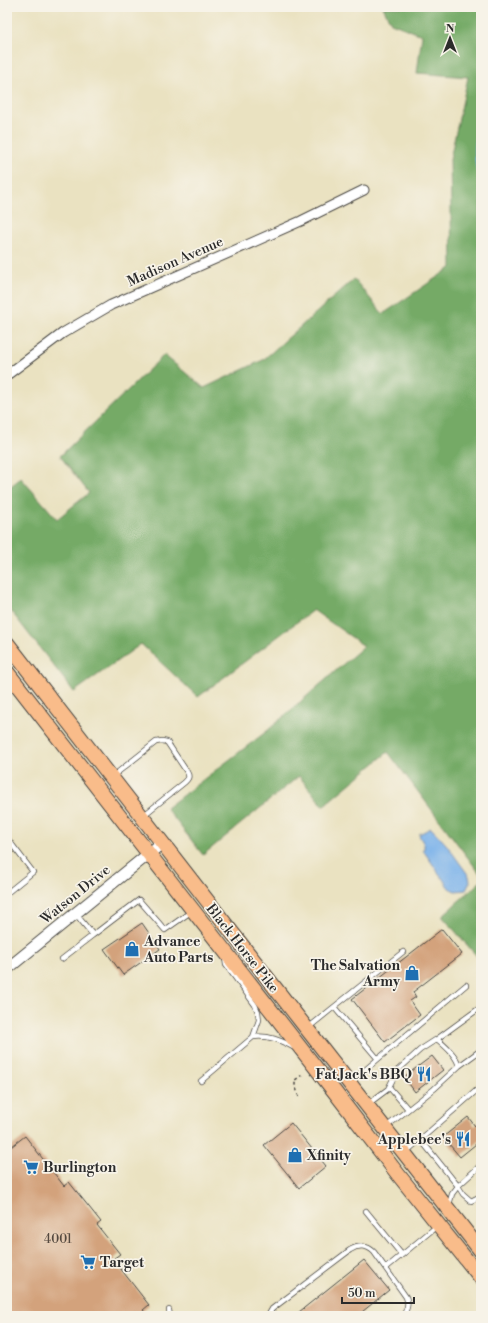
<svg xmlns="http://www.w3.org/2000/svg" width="488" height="1323" font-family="'Libre Bodoni',serif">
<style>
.forest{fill:#74aa66;stroke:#506a48}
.water{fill:#7bb2ea;stroke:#536e8a}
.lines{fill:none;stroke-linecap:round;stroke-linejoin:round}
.stream{stroke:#7bb2ea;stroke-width:3}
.building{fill:#d3a27b}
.service-casing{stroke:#484642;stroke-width:6}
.minor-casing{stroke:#484642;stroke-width:11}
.tertiary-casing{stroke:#484642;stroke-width:13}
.trunk-casing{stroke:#484642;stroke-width:16}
.path{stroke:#484642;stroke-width:1.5;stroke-dasharray:3 3;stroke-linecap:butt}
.service{stroke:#fff;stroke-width:4.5}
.minor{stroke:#fff;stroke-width:9}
.tertiary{stroke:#fff;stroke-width:11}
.trunk{stroke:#f9bc8a;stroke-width:14}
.labels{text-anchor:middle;stroke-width:3.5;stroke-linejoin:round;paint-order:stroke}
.number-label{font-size:12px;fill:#55493f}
.street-label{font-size:14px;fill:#2b2b2b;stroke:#f7f3e8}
.poi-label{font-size:14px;font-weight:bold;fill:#2b2b2b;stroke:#f7f3e8;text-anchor:start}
</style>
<rect width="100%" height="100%" fill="#f7f3e8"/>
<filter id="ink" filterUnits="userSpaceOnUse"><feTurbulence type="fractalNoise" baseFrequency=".025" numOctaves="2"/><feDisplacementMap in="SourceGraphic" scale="8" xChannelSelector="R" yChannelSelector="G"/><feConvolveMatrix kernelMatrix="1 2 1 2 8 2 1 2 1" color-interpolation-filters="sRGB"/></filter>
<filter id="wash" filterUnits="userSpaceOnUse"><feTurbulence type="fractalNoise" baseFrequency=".012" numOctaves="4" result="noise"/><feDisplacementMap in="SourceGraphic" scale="16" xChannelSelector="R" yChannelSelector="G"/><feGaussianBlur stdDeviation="0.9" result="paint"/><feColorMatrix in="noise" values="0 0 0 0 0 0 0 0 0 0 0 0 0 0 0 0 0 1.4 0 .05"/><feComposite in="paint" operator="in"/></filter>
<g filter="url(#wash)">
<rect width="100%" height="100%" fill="#eae2c1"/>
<path class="forest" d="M383,7H481V875L388,752L323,806L299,776L203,855L166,808L267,731L364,646L313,610L198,697L141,644L74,692L7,606V489L21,478L57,519L89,493L60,456L164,355L204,388L263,360L354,279L383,314L452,267L450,159L468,77L417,73L422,35L391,23Z
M481,881V961L442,916Z"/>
<path class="water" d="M431,828L446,844L469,876L470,882L466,890L455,891L449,888L425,853L423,850C427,843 420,841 419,834Z"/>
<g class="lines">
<path class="stream" d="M481,123C475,140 474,163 481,180"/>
</g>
<g id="blocks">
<path class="building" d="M142,923L160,949L123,975L104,949Z
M442,929L462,954L413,992L416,997L410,1001L420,1015L385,1042L352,999Z
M432,1056L443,1070L415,1092L404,1077Z
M468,1117L475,1126L481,1121V1140L460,1157L443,1137Z
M291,1123L326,1166L299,1188L264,1145Z
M25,1136L64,1186L69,1182L101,1222L97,1225L120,1254L113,1259L149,1305L143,1310L148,1316H7V1150Z
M364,1260L389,1290L357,1316H294Z"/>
</g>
</g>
<g filter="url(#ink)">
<use href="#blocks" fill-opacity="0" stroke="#484642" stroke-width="1"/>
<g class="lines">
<g class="service-casing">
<path id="service" d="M113,776L156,742L162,741L167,742L187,772C190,777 188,779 185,782L144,815
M7,838L33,872L7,893
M93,935L139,900L165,930L192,911
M62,959L93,935L75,913
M334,1007L403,952
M308,1028L334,1007L378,1059L351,1082
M253,1037C268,1035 280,1040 293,1047
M437,1039L481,1007
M378,1059L466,985
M459,1066L481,1050
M201,1081L253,1037L259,1020L258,1012L255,1005L226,965L225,958
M389,1087L408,1109
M368,1104L388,1089L397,1071L420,1050L437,1039C446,1047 456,1055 459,1066L434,1089L386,1127
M421,1140L458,1186L481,1165
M406,1152L477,1090L481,1091
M449,1205L452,1194L458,1186L463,1194L471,1201L481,1196
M366,1211L402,1255
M386,1268L437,1226
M169,1310L170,1316
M268,1316L272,1309L350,1250C358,1245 367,1245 374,1252L406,1297C409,1304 407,1309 403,1316"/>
</g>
<g class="minor-casing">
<path id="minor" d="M7,375L63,333L111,305L301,221L364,190"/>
</g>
<g class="tertiary-casing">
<path id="tertiary" d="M7,969L162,843"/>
</g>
<g class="trunk-casing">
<path id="trunk" d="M7,643L300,1020L481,1251
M7,672L334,1091L397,1173L481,1278"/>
</g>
<path class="path" d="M299,1097L295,1085V1080L302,1075"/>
<use href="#service" class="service"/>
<use href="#minor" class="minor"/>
<use href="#tertiary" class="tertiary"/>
<use href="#trunk" class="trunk"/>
</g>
</g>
<defs>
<g id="shop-bare" transform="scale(1.2)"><path d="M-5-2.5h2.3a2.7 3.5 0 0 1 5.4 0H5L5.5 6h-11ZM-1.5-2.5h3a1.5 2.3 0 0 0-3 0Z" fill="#1f6fb2" stroke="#f7f3e8" stroke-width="2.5" paint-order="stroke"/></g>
<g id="restaurant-bare" transform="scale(1.2)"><path d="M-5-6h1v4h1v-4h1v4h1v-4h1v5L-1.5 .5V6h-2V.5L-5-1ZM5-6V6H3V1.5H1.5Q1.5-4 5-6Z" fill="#1f6fb2" stroke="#f7f3e8" stroke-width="2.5" paint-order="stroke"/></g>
<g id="supermarket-bare" transform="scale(1.2)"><path d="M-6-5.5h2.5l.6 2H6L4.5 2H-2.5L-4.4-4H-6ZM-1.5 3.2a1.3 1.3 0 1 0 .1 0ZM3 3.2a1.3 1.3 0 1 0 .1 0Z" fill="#1f6fb2" stroke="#f7f3e8" stroke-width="2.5" paint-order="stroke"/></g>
</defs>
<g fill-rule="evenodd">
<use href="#shop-bare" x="132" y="949"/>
<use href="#shop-bare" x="412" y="973"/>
<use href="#restaurant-bare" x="424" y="1074"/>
<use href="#restaurant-bare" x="463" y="1139"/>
<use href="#shop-bare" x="295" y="1155"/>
<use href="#supermarket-bare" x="31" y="1167"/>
<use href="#supermarket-bare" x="88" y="1262"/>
</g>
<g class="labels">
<g class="number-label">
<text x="58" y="1243">4001</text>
</g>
<g class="street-label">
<text transform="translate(175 261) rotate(-24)" y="5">Madison Avenue</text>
<text transform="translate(75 894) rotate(-39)" y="5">Watson Drive</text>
<text transform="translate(243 948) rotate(52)" y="5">Black Horse Pike</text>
</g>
<g class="poi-label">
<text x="144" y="946">Advance<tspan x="144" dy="16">Auto Parts</tspan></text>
<text x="400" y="970" text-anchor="end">The Salvation<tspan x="400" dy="16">Army</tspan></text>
<text x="412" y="1079" text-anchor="end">Fat Jack's BBQ</text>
<text x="451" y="1144" text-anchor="end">Applebee's</text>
<text x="307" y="1160">Xfinity</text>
<text x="43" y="1172">Burlington</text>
<text x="100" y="1267">Target</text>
</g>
</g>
<rect width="488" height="1323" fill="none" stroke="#f7f3e8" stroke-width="24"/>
<g transform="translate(450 38)" stroke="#f7f3e8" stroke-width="3" paint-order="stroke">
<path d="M0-3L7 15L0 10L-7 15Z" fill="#2b2b2b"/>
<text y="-6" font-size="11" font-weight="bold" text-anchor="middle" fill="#2b2b2b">N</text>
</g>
<path d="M342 1297v6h72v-6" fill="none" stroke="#2b2b2b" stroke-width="2"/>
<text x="348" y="1297" font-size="12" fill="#2b2b2b" stroke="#f7f3e8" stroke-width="3" paint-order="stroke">50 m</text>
</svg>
